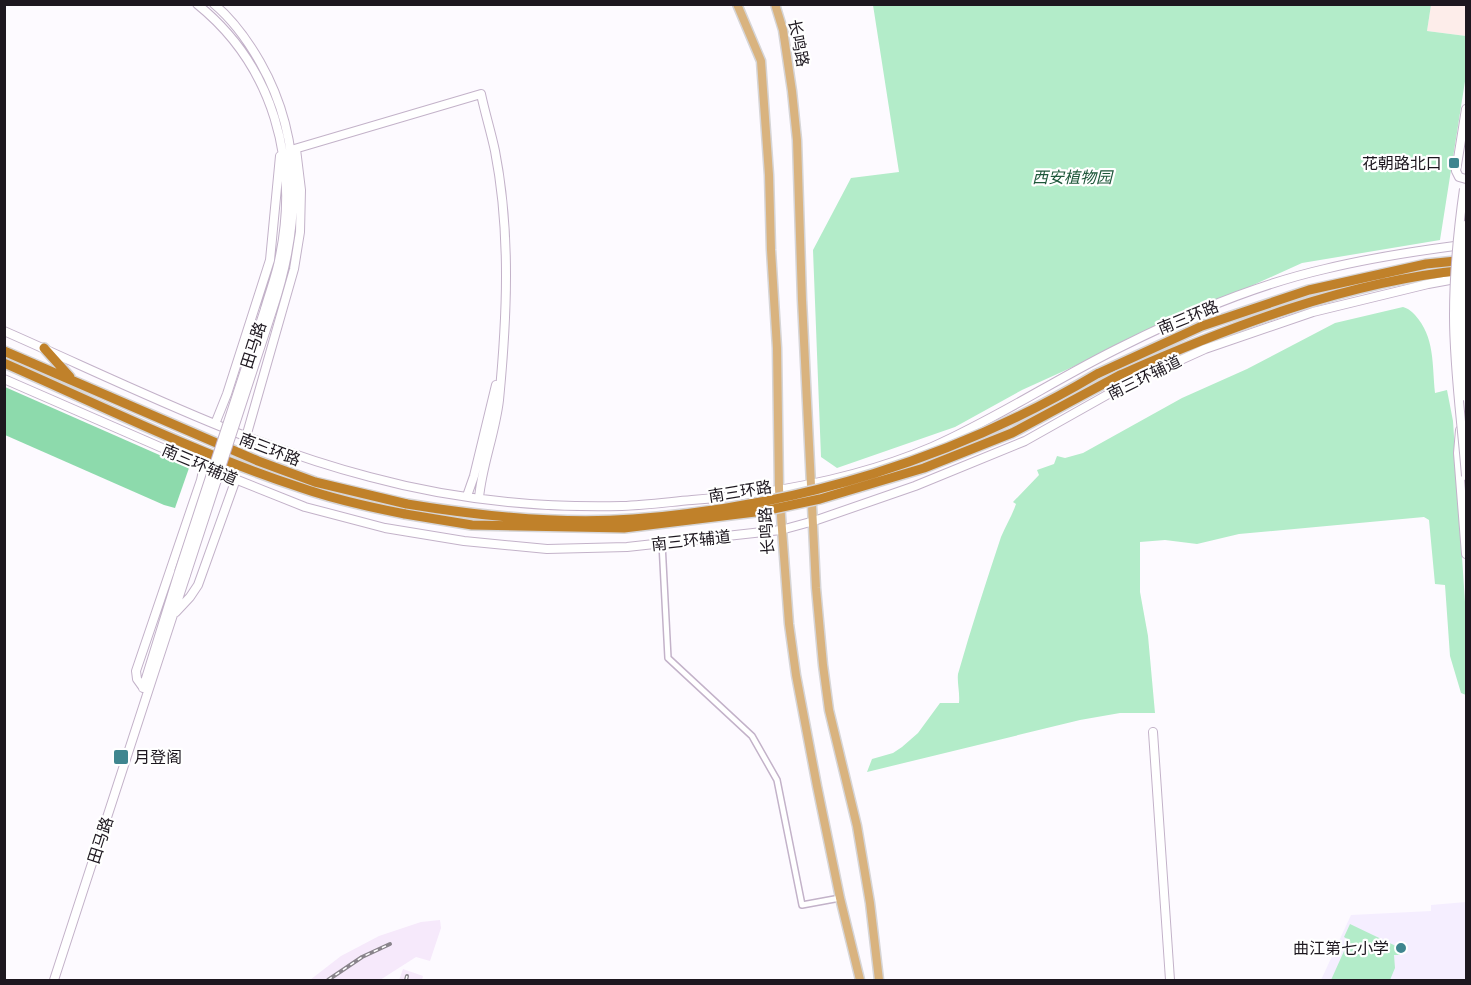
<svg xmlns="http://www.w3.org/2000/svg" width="1471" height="985" font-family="'Libre Baskerville','Noto Sans SC',serif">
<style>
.built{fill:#f6e9fb}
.industrial{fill:#fdedea}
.education{fill:#f5eeff}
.green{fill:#b3ecc9}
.forest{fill:#8ddaac}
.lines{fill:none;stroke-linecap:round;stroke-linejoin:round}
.street-casing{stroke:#c3b2c9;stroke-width:8}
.secondary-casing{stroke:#c3b2c9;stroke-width:10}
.primary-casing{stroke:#d6d5d7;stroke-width:11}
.highway-casing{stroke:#d6d5d7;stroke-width:12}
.street{stroke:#fff;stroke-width:5}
.secondary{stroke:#fff;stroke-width:8}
.primary{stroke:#d9b37f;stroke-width:8}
.highway{stroke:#c0812a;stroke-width:9}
.rail-casing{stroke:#89848b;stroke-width:4}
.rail{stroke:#fff;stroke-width:1.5;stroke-dasharray:4.5;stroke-linecap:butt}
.secondary-bridge-casing{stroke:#c3b2c9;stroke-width:10;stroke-linecap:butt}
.highway-bridge-casing{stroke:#d6d5d7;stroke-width:12;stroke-linecap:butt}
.secondary-bridge{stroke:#fff;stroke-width:8}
.highway-bridge{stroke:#c0812a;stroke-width:9}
.poi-dot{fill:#3f868f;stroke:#fff;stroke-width:2}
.labels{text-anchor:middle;stroke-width:4.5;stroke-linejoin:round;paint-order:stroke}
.street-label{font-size:16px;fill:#1d171f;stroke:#fff}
.poi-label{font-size:16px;fill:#1d171f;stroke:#fff;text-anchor:end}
.park-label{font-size:16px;font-style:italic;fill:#1e573a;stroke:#fff}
</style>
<rect width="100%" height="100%" fill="#fdfaff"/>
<path class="built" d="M440,920L441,928L430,961L416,957L380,980H310L341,956L379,936L421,922Z
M403,969L423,976L422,980H399Z"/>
<path class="industrial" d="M1431,5H1466V36L1427,31Z"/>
<path class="education" d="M1466,902V980H1321L1351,915L1431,911V905Z"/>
<path class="green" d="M873,5H1431L1427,31L1466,36V75L1440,240L1302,263L1022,390L955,427L837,468L821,457L813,250L851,178L899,172Z
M1403,307C1409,309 1411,311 1415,315C1435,337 1432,364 1435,393L1447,390L1453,421L1466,617V695L1461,693L1450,656L1445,585L1435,584L1429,520L1424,517L1239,534L1197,544L1165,540L1140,542V592L1148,636L1155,713H1120L1080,720L867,772L872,759L893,753L902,747L918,733L940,703H959C960,693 957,683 958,674C971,628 986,582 1001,537C1006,525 1012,516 1016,504L1013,502L1039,475L1037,470L1054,464L1057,456L1065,458L1083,453L1182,398L1247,369L1335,323Z
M1350,924L1398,947L1400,955H1394L1395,968L1390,980H1331L1349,940L1344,937Z"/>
<path class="forest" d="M5,387L189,468L175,508L164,505L5,435Z"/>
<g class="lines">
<g class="street-casing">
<path id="street" d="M662,543L668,658L752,736L777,780L802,905L840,898"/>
</g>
<g class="secondary-casing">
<path id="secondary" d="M197,4C274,66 299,162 280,256C277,274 270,291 265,309
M214,4C233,20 248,41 260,62C305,141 300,227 272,311
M1466,109L1456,171L1459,177L1466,179
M291,150L481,94C485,113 491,132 495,151C511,233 507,318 499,400C495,434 482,465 479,498
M4,331C125,384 243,444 370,477C451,499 539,508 622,506C646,505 669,502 692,500C773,494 857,479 932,447C998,418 1059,377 1123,346C1187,314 1255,285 1325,269C1370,258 1416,251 1462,245
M4,379L215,471L305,507L385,528L464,541L547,549L627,547L781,530L814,521L915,486L1025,441L1121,387L1205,349L1313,312L1428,284L1466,277
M215,424L227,394L270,260L280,156
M1460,430L1458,453L1466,554
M246,437L294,269L300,232L301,190L296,149
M467,496L474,476L496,385
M176,612L190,597L198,585L236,479
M142,686L137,679L136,671L201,480L204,466
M143,688L179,572
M1153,732L1170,980
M54,980L186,575"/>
</g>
<g class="primary-casing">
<path id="primary" d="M737,4L761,61L769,175L771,250L777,348L779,489L789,624L796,675L817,786L840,898L860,980
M775,4L783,30L792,91L797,140L802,300L816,588L823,665L829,710L857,826L870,903L879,980"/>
</g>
<g class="highway-casing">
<path id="highway" d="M44,348L70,377
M4,351L258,461L315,482L407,504
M4,363C102,406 198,454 299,487C333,499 369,507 405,514
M1097,374L1202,326L1309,290L1426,264L1466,260
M1120,375C1229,327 1348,281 1466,270"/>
</g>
<use href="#street" class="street"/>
<use href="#secondary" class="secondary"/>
<use href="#primary" class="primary"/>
<use href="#highway" class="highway"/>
<g class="rail-casing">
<path id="rail" d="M328,980L362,957L390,944
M406,980L407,976"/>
</g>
<use href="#rail" class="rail"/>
<g class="secondary-bridge-casing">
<path id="secondary-bridge" d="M1464,189C1458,231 1454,273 1454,316C1454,370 1462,423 1466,476
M1466,225C1458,283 1461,339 1466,397
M179,572L265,309
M186,575L272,311"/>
</g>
<g class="highway-bridge-casing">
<path id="highway-bridge" d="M407,504C480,516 559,525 633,519C798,507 956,458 1097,374
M405,514L472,525L624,528L764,511L820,499L924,468L1012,433L1120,375"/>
</g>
<use href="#secondary-bridge" class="secondary-bridge"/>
<use href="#highway-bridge" class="highway-bridge"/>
</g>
<g class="poi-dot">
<rect x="1448" y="157" width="12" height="12" rx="3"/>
<rect x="113" y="749" width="16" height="16" rx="3"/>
<circle cx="1401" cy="948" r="6"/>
</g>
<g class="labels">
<g class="street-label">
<text transform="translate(799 43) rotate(79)" y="6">长鸣路</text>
<text transform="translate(1188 317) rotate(-22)" y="6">南三环路</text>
<text transform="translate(253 345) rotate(-72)" y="6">田马路</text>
<text transform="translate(1144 377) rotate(-26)" y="6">南三环辅道</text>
<text transform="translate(270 449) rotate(21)" y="6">南三环路</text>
<text transform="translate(200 464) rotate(23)" y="6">南三环辅道</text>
<text transform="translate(740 491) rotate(-9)" y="6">南三环路</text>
<text transform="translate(766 531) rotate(-94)" y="6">长鸣路</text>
<text transform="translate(691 540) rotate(-6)" y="6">南三环辅道</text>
<text transform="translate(100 840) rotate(-72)" y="6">田马路</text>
</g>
<g class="poi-label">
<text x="1442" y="169">花朝路北口</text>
<text x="134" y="763" text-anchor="start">月登阁</text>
<text x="1389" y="954">曲江第七小学</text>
</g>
<g class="park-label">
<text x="1072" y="183">西安植物园</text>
</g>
</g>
<rect width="1471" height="985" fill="none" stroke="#1d171f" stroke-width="12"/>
</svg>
